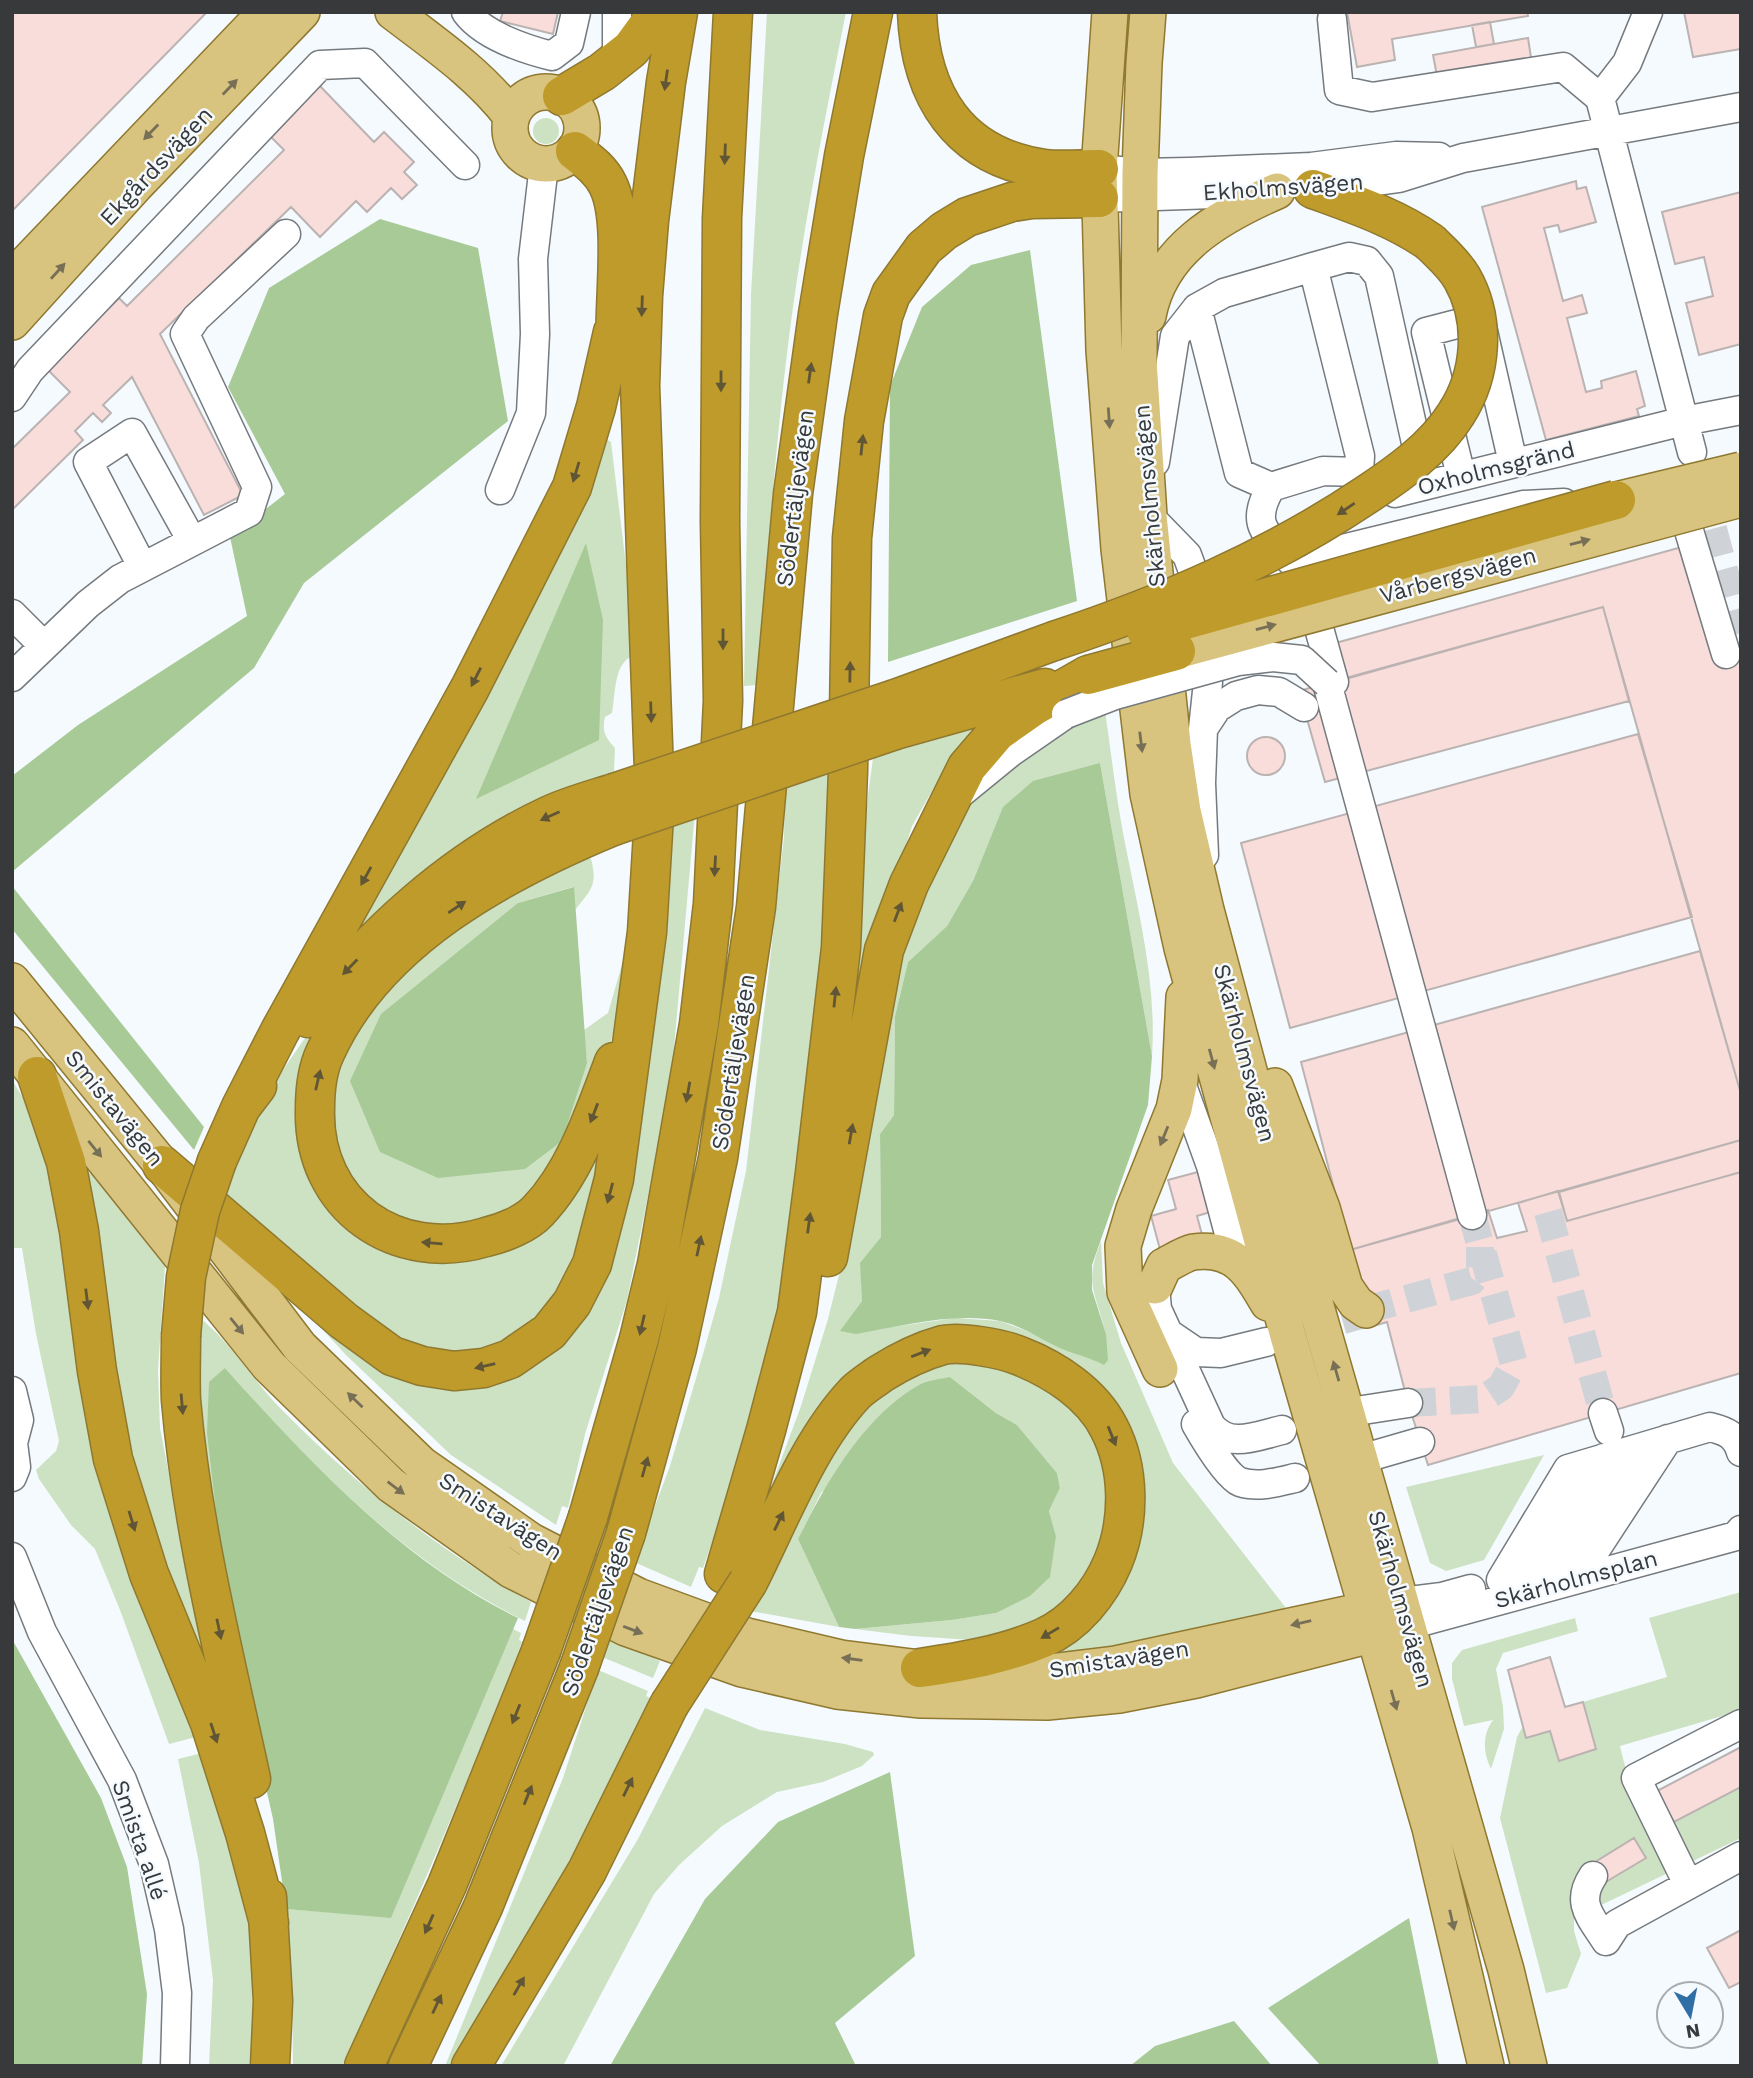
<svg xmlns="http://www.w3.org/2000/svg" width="1753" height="2078" font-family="'Work Sans',sans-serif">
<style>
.green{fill:#cde2c2}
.forest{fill:#a8ca97}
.building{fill:#f9ddda;stroke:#bab3b2;stroke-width:2}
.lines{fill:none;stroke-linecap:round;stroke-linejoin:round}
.minor-tunnel{stroke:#cfd3d8;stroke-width:28;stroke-dasharray:28 14;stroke-linecap:butt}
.minor-casing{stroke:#757a7e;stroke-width:31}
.major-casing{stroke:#8f7930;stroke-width:38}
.highway-casing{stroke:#8f7930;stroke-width:41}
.minor{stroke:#fff;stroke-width:28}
.major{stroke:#d8c37f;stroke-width:35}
.highway{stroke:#be9b2a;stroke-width:38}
.minor-bridge-casing{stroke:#757a7e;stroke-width:31;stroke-linecap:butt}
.major-bridge-casing{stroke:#8f7930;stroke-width:38;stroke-linecap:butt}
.highway-bridge-casing{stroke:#8f7930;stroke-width:41;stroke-linecap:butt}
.minor-bridge{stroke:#fff;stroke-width:28}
.major-bridge{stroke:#d8c37f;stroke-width:35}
.highway-bridge{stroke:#be9b2a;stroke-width:38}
.oneway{fill:#605636}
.oneway2{fill:#777056}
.labels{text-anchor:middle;stroke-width:5;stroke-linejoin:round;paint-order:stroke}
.street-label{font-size:23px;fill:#37393b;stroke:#f5faff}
</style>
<rect width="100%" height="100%" fill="#f5faff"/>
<path class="green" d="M767,12H846C827,108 808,203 794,300C776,427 768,557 757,685L744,686L751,294Z
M533 131a13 13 0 1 1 26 0a13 13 0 1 1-26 0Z
M606,439L611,442L637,655C613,659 616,693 612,713L605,717C602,732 605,737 615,748L614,771L562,790L314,979Z
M1105,710C1111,753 1116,796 1124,838C1138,910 1157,983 1152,1056L1100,763L974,879L947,926L908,962L895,1016L894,1115L880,1134L881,1237L861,1263L862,1301L841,1331L892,1327L955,1318L1000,1321L1032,1333L1064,1350L1090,1357L1104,1364C1105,1354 1107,1342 1105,1331C1095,1289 1084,1285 1101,1241L1103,1283L1121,1343L1173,1463L1286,1608L1146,1644L1049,1658L1126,1569L1093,1382L1064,1356L1029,1337L1000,1329L956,1326L924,1332L762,1511L801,1406L828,1319L846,1247L901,930L968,800L1024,748Z
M983,718L948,763L912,826L889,898L844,1065L868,795L874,751Z
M834,765L838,817L805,1190L750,1436L703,1568L699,1567L691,1587L634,1562L670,1466L697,1375L719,1298L746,1171L784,837L785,781Z
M695,812L673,1059L651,1181L627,1300L585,1434L568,1508L562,1506L556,1525L451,1455L346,1355L299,1304L430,1377L565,1328L667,821Z
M582,854L591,859C598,885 591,890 575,910L573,887L518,903L587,1063L584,1030L608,1013L629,940L623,997L611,1041L587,1104L538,1189L510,1207L482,1221L457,1226L426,1224L397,1215L374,1201L354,1183L338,1161L329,1102L349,1039L402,974L455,929Z
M330,1002L316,1039L342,1216L503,1245L612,1109L597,1212L545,1316L517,1337L485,1350L450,1355L424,1349L392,1336L218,1201L271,1087Z
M12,1080L32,1112L52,1166L200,1736L169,1744L120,1610L95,1549L71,1525L39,1479L36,1470L56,1451L59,1441L36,1334L22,1248H12Z
M86,1172L92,1174L165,1266L158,1370L160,1428L197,1619L213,1681L168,1573L125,1439Z
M199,1317C231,1343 252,1379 281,1409C356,1485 438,1550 531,1602L525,1621C402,1560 315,1469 225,1368L219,1537L197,1429Z
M983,1355L1074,1405L1091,1435L1104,1467L1108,1493L1106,1533L1097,1563L1046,1626L973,1640L911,1636L855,1629L952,1620L996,1613L1056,1536L1049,1511L1060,1488L1057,1473L1017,1425L996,1413L950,1377L821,1493L798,1539L839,1627L745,1610L838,1441L875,1399L917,1369Z
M1544,1455L1484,1560L1446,1571L1430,1563L1406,1487Z
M1741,1592V1708L1729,1714L1620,1746L1633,1799L1657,1791L1674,1822L1741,1787V1838L1595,1908L1597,1883L1645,1857L1634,1838L1587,1867L1574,1886V1931L1581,1954L1567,1988L1546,1993L1500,1818L1517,1737L1523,1726L1527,1738L1550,1731L1596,1748L1583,1702L1667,1677L1649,1618Z
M1575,1618L1578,1631L1503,1653L1496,1669L1503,1707L1504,1729L1491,1769C1483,1753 1482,1735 1493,1720L1464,1726L1452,1679V1663L1462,1650Z
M513,1629L521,1633L519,1640L522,1642C467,1786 406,1926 342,2066H293L292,1983L286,1909L391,1917Z
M608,1637L660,1661L653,1678L602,1657Z
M598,1670L648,1691L646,1696L655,1700L637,1747L463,2066H445L563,1778Z
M705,1708L760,1730L845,1744L873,1752L874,1755L862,1766L823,1782L777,1792L722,1826L679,1865L654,1894L563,2066H501L638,1839Z
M206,1752L237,1856L251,1933L258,2066H209L213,1980L199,1863L178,1759Z"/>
<path class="forest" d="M380,219L478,248L508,421L304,583L254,668L12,872V776L78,725L247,616L230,537L285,494L228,387L269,288Z
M1030,250L1077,601L888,662L890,386L922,307L971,265Z
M586,543L603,620L599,740L476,799Z
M1100,763L1152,1056L1148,1105L1092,1265V1290L1106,1334L1108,1360L1104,1365C1091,1358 1078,1355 1064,1350C1043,1341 1023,1326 1000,1321C954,1312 902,1326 856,1334L840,1331L862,1301L860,1263L881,1237L880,1134L894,1115L895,1016L908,962L947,926L974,879L1003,807L1033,781Z
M12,886L204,1127L194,1150L12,929Z
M574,887L587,1063L562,1141L525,1169L438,1178L380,1152L350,1081L381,1014L518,903Z
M225,1368C311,1464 401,1560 518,1618L391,1918L286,1909L273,1819L244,1689L219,1537L207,1433L209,1382Z
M950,1377L996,1413L1017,1425L1057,1473L1060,1488L1049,1511L1056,1536L1050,1577L1030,1596L996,1613L952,1620L855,1629L839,1627L798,1539C826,1483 863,1417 919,1385C928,1380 941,1379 950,1377Z
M12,1639L101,1798L127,1867L147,1994L142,2066H12Z
M890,1772L915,1956L835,2023L856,2066H610L705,1899L778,1822Z
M1409,1918L1439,2066H1321L1268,2008Z
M1234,2021L1272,2066H1130L1155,2046Z"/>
<path class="building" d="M12,12H207L12,211Z
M503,12H558L553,34L500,21Z
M1347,12H1527L1528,16L1392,39L1395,60L1357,67Z
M1684,12H1741V49L1693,57Z
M1490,22L1494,44L1476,47L1472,25Z
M1528,38L1532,64L1438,81L1433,55Z
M319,85L374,142L384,132L414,162L404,172L417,185L402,199L391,188L367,212L356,201L320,237L291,207L160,334L243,495L204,515L132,377L103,405L111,413L102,422L93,413L75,431L83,440L12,510V449L70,392L47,369L119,298L127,306L284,150L269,135Z
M1576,181L1577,189L1586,187L1596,222L1560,232L1558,225L1544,228L1563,301L1582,295L1587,313L1567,318L1586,392L1602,388L1601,381L1636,371L1645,406L1637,409L1639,416L1546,440L1482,207Z
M1741,192V344L1699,355L1686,303L1713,296L1704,257L1675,264L1662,212Z
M1689,545L1724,663L1741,658V1094L1603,607L1342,680L1332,644Z
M1603,607L1629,701L1325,782L1299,691Z
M1638,734L1692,917L1290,1028L1241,843Z
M1247 756a19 19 0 1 1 38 0a19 19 0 1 1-38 0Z
M1700,951L1741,1094V1140L1350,1250L1301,1062Z
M1741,1140V1172L1567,1221L1559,1192Z
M1209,1169L1220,1209L1197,1216L1204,1242L1161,1253L1151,1216L1176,1209L1168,1180Z
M1741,1172V1373L1428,1465L1408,1403L1387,1322L1370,1327L1350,1250L1488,1210L1497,1238L1527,1231L1518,1203L1558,1191L1567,1221Z
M1550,1657L1565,1707L1583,1702L1596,1749L1559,1761L1550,1731L1526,1738L1508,1670Z
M1741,1747V1787L1674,1822L1657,1791Z
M1634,1838L1646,1858L1599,1886L1587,1867Z
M1741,1930V1982L1729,1988L1707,1948Z"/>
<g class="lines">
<path class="minor-tunnel" d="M1702,488L1741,633
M1548,1212L1603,1413
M1366,1310L1472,1281L1480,1270V1247
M1302,1332L1367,1313
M1408,1403L1483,1399L1501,1387L1514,1364L1472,1215"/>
<g class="minor-casing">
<path id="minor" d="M466,12C483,35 524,49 552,56L569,43L576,12
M617,12V60
M1332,19L1339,90L1372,97L1563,67L1600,98L1692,452
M1600,98L1627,63L1648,12
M1099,169L1140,173L1189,172L1311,167L1396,156L1439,157
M1319,189L1399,178L1463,158L1741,107
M1099,198L1271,192
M1313,267L1349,257L1367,261L1379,276L1422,470
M1197,308L1239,473L1271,487
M12,397L30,370L320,65L365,63L465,165
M1155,462L1175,336L1197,308L1224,293L1313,267L1360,456L1359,472
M1461,476L1426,332L1480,318L1513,463
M1271,487L1323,471L1359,472L1395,493L1684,421L1741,410
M1271,487C1249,525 1266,533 1291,561
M500,490L531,413L535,334L533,259L544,165
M1150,506L1149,516L1187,555L1204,601
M1684,514L1726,654
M142,566L88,462L132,433L192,541
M1303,574L1342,549L1523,505L1564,503
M1310,596L1334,682
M12,614L44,646
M12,677L88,604L120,579L249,512L257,487L185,334L196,318L286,234
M1327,683L1472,1215
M1203,729L1208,682L1206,645
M962,792L1011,752L1066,714
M1204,855L1201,783L1203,729L1217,708L1236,696L1258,690L1279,692L1304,707
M1180,1080L1211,1166L1236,1260
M1155,1286L1157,1309L1211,1426C1230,1449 1256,1436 1282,1430
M1168,1333L1196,1352L1221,1353L1266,1342
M12,1391L19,1420L13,1443L16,1467L12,1477
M1363,1410L1408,1403
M1603,1413L1609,1431
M1196,1424C1204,1438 1226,1476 1240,1482C1258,1488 1278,1482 1295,1478
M1375,1455L1420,1442
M12,1557L42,1632L122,1780L154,1864L169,1929L177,1993L175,2066
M1560,1563L1637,1450
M1537,1565L1604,1458
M1524,1574L1596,1549L1668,1439
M1501,1580L1568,1469L1710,1427C1726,1431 1736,1435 1741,1452
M1402,1602L1442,1597L1471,1589
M1409,1625L1736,1536L1741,1530
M1593,1876C1575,1903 1591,1917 1606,1941L1617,1924L1741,1856
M1688,1884L1636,1778L1741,1724"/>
</g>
<g class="major-casing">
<path id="major" d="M393,12C435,44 479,74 511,116
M1110,12L1099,169L1104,350L1119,549L1148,794L1182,948L1288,1336L1430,1828L1486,2066
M1148,12L1144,63L1140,173L1139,360L1149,516L1173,744L1183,811L1206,910L1255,1093L1506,1970L1529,2066
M510 128a36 36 0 1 1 72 0a36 36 0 1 1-72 0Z
M12,278L266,12
M1148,316C1160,249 1220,216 1277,191
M12,322L136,185L302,12
M12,981L162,1165L300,1347L421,1464L531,1541L638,1596L747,1636L841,1658L920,1668L1049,1672L1115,1664L1388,1605
M12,1045L269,1366L391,1485L511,1570L626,1628L742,1669L837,1691L921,1700L1047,1702L1119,1695L1196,1680L1398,1628
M1275,1086L1322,1208L1345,1287L1356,1303L1366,1310
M1155,1286L1164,1266C1172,1262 1184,1254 1193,1252C1235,1246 1250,1272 1268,1303
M1160,1369L1125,1292L1123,1246L1134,1209L1174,1109L1180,1080L1184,997"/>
</g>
<g class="highway-casing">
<path id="highway" d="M917,12C920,95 958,157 1045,169C1062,171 1082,169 1099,169
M562,96L602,72L631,49L658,12
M575,151C588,161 601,170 608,185C627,223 612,311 616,357
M1313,189C1354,204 1394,217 1430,242
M895,699L1054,641
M895,730L1045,688
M613,826C504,871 376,939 325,1053C317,1070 315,1091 315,1109C312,1206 397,1264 486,1237C503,1233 526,1224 538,1211C576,1171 595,1112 614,1062
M308,1018C370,936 454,860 548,816C569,806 592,800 614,793
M37,1076L66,1162L79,1231L97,1371L113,1459L149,1574L210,1723L245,1833L269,1923
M241,1107L280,1031L470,688L572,487L596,407L613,332
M217,1161L241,1107L257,1086
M162,1165L344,1321L392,1356L422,1366L454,1371L484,1368L510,1359L549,1332L572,1303L592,1264L614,1179L647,932L655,799L640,386L643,296L649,221L666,82L678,12
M828,1257L884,950L909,884L967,767L997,732L1034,706L1088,675
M181,1336C181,1357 180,1379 181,1400C192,1528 224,1654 251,1779
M588,1517L639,1339L657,1264L699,1024L713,904L723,701L720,521L722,218L733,12
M626,1533L677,1348L718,1158L756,907L793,494L818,314L844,156L873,12
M724,1574L766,1430L797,1312L815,1173L841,948L848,771L852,538L864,421L883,316L891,294L924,248L944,231L967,217L1012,202L1032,199L1099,198
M748,1582C779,1521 808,1443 855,1393C862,1386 872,1380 880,1374C899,1362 921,1351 943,1345C961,1341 1003,1349 1020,1356C1055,1370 1092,1394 1109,1428C1130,1468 1130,1521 1113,1562C1100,1593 1075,1624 1043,1638C1004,1655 961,1662 920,1668
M267,1897L273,2001L270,2066
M364,2066L447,1885L541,1651
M408,2066L483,1907L579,1668
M471,2066L587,1871L669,1705"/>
</g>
<use href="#minor" class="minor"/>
<use href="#major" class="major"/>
<use href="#highway" class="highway"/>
<g class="minor-bridge-casing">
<path id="minor-bridge" d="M1221,658L1238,661L1273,657L1302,660L1327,683
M1066,714L1115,695L1238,661"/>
</g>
<g class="major-bridge-casing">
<path id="major-bridge" d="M1616,500L1741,470
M1176,651L1741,499"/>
</g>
<g class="highway-bridge-casing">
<path id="highway-bridge" d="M1146,631L1616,500
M1054,641C1163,605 1269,560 1366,495C1398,474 1435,448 1456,414C1482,374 1486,320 1462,278C1454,264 1441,253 1430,242
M1088,675L1176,651
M614,793L895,699
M613,826L895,730
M181,1336L186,1277L200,1211L217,1161
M541,1651L588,1517
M579,1668L626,1533
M669,1705L748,1582"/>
</g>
<use href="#minor-bridge" class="minor-bridge"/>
<use href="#major-bridge" class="major-bridge"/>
<use href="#highway-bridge" class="highway-bridge"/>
</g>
<defs><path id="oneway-solid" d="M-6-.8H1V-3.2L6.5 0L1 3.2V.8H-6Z" transform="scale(1.75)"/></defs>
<g class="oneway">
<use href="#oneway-solid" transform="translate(666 80) rotate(98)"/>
<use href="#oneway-solid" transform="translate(725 154) rotate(92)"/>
<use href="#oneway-solid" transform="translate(642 306) rotate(92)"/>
<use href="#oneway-solid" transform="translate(810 373) rotate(-82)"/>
<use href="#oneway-solid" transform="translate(721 381) rotate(90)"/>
<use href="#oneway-solid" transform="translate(862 445) rotate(-84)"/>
<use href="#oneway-solid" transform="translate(576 472) rotate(107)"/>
<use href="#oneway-solid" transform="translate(1346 509) rotate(146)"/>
<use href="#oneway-solid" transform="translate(723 639) rotate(90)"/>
<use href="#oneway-solid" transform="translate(850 672) rotate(-89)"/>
<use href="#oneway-solid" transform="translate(476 677) rotate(117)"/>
<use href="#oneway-solid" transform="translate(651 712) rotate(88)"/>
<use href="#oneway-solid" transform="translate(550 816) rotate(156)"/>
<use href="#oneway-solid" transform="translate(715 866) rotate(93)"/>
<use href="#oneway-solid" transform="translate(366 876) rotate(119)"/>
<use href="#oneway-solid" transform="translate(457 907) rotate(-34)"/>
<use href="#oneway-solid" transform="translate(898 912) rotate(-69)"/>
<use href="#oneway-solid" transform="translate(350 967) rotate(134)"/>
<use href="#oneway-solid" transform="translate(835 997) rotate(-84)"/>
<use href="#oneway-solid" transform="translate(318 1080) rotate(-77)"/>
<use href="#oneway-solid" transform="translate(688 1092) rotate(100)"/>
<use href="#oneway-solid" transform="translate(594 1113) rotate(111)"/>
<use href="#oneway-solid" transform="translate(851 1134) rotate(-80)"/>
<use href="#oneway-solid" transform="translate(610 1193) rotate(105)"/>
<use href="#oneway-solid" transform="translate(809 1223) rotate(-82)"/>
<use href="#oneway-solid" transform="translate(432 1243) rotate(-175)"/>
<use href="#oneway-solid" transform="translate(699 1246) rotate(-78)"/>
<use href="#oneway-solid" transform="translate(87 1299) rotate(83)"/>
<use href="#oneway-solid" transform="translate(642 1325) rotate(103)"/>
<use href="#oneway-solid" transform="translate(921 1353) rotate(-21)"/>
<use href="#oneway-solid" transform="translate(485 1366) rotate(167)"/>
<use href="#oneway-solid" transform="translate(182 1404) rotate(85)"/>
<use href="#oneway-solid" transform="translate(1112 1436) rotate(68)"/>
<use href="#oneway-solid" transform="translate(645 1467) rotate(-74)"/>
<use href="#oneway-solid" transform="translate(132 1521) rotate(73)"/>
<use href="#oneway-solid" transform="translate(779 1521) rotate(-64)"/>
<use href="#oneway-solid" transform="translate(219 1629) rotate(78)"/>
<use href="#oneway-solid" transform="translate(1050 1633) rotate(149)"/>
<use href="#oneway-solid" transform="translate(516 1714) rotate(112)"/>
<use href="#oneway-solid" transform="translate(214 1733) rotate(72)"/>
<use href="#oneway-solid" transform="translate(628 1787) rotate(-64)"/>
<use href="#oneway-solid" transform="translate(528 1795) rotate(-68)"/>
<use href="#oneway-solid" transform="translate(429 1924) rotate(114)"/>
<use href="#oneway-solid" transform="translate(519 1986) rotate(-60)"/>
<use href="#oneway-solid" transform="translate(437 2004) rotate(-65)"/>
</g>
<g class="oneway2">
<use href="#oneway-solid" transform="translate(230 87) rotate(-46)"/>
<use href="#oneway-solid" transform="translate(151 132) rotate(134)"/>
<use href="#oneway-solid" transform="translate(58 271) rotate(-48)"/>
<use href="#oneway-solid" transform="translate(1109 418) rotate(86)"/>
<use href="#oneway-solid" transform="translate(1580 542) rotate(-15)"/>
<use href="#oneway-solid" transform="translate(1266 627) rotate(-15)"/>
<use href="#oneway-solid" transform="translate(1141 742) rotate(83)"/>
<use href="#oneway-solid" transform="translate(1212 1059) rotate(75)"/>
<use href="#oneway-solid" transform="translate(1164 1136) rotate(112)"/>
<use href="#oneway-solid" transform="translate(95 1149) rotate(51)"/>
<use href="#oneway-solid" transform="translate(237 1326) rotate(51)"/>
<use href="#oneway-solid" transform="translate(1336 1371) rotate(-106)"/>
<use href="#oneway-solid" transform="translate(355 1400) rotate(-136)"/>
<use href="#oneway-solid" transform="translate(396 1488) rotate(37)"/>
<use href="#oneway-solid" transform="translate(1301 1623) rotate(167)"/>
<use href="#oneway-solid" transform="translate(633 1630) rotate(21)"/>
<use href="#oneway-solid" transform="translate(852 1659) rotate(-172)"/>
<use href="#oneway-solid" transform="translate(1394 1700) rotate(74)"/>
<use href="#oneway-solid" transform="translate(1452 1920) rotate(77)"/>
</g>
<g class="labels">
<g class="street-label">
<text transform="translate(156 166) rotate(-47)" y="8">Ekgårdsvägen</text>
<text transform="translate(1283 187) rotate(-4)" y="8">Ekholmsvägen</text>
<text transform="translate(1496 468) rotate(-14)" y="8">Oxholmsgränd</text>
<text transform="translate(1149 496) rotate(-95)" y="8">Skärholmsvägen</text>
<text transform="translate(795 498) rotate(-83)" y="8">Södertäljevägen</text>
<text transform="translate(1458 575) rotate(-15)" y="8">Vårbergsvägen</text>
<text transform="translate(1245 1053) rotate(75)" y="8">Skärholmsvägen</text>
<text transform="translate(733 1062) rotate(-81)" y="8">Södertäljevägen</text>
<text transform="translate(115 1108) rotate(51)" y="8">Smistavägen</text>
<text transform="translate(501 1516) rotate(33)" y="8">Smistavägen</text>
<text transform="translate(1576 1579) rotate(-15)" y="8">Skärholmsplan</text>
<text transform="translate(1401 1599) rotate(74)" y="8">Skärholmsvägen</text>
<text transform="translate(597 1611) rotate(-71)" y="8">Södertäljevägen</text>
<text transform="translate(1119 1659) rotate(-9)" y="8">Smistavägen</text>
<text transform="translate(140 1840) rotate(71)" y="8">Smista allé</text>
</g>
</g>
<rect width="1753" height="2078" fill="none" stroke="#37393b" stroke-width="28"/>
<g transform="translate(1690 2015) rotate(170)"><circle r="33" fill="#f5faff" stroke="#a9adb1" stroke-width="2"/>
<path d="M0-5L12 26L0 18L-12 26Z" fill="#306fa6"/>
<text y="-10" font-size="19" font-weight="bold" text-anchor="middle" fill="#37393b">N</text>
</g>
</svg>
